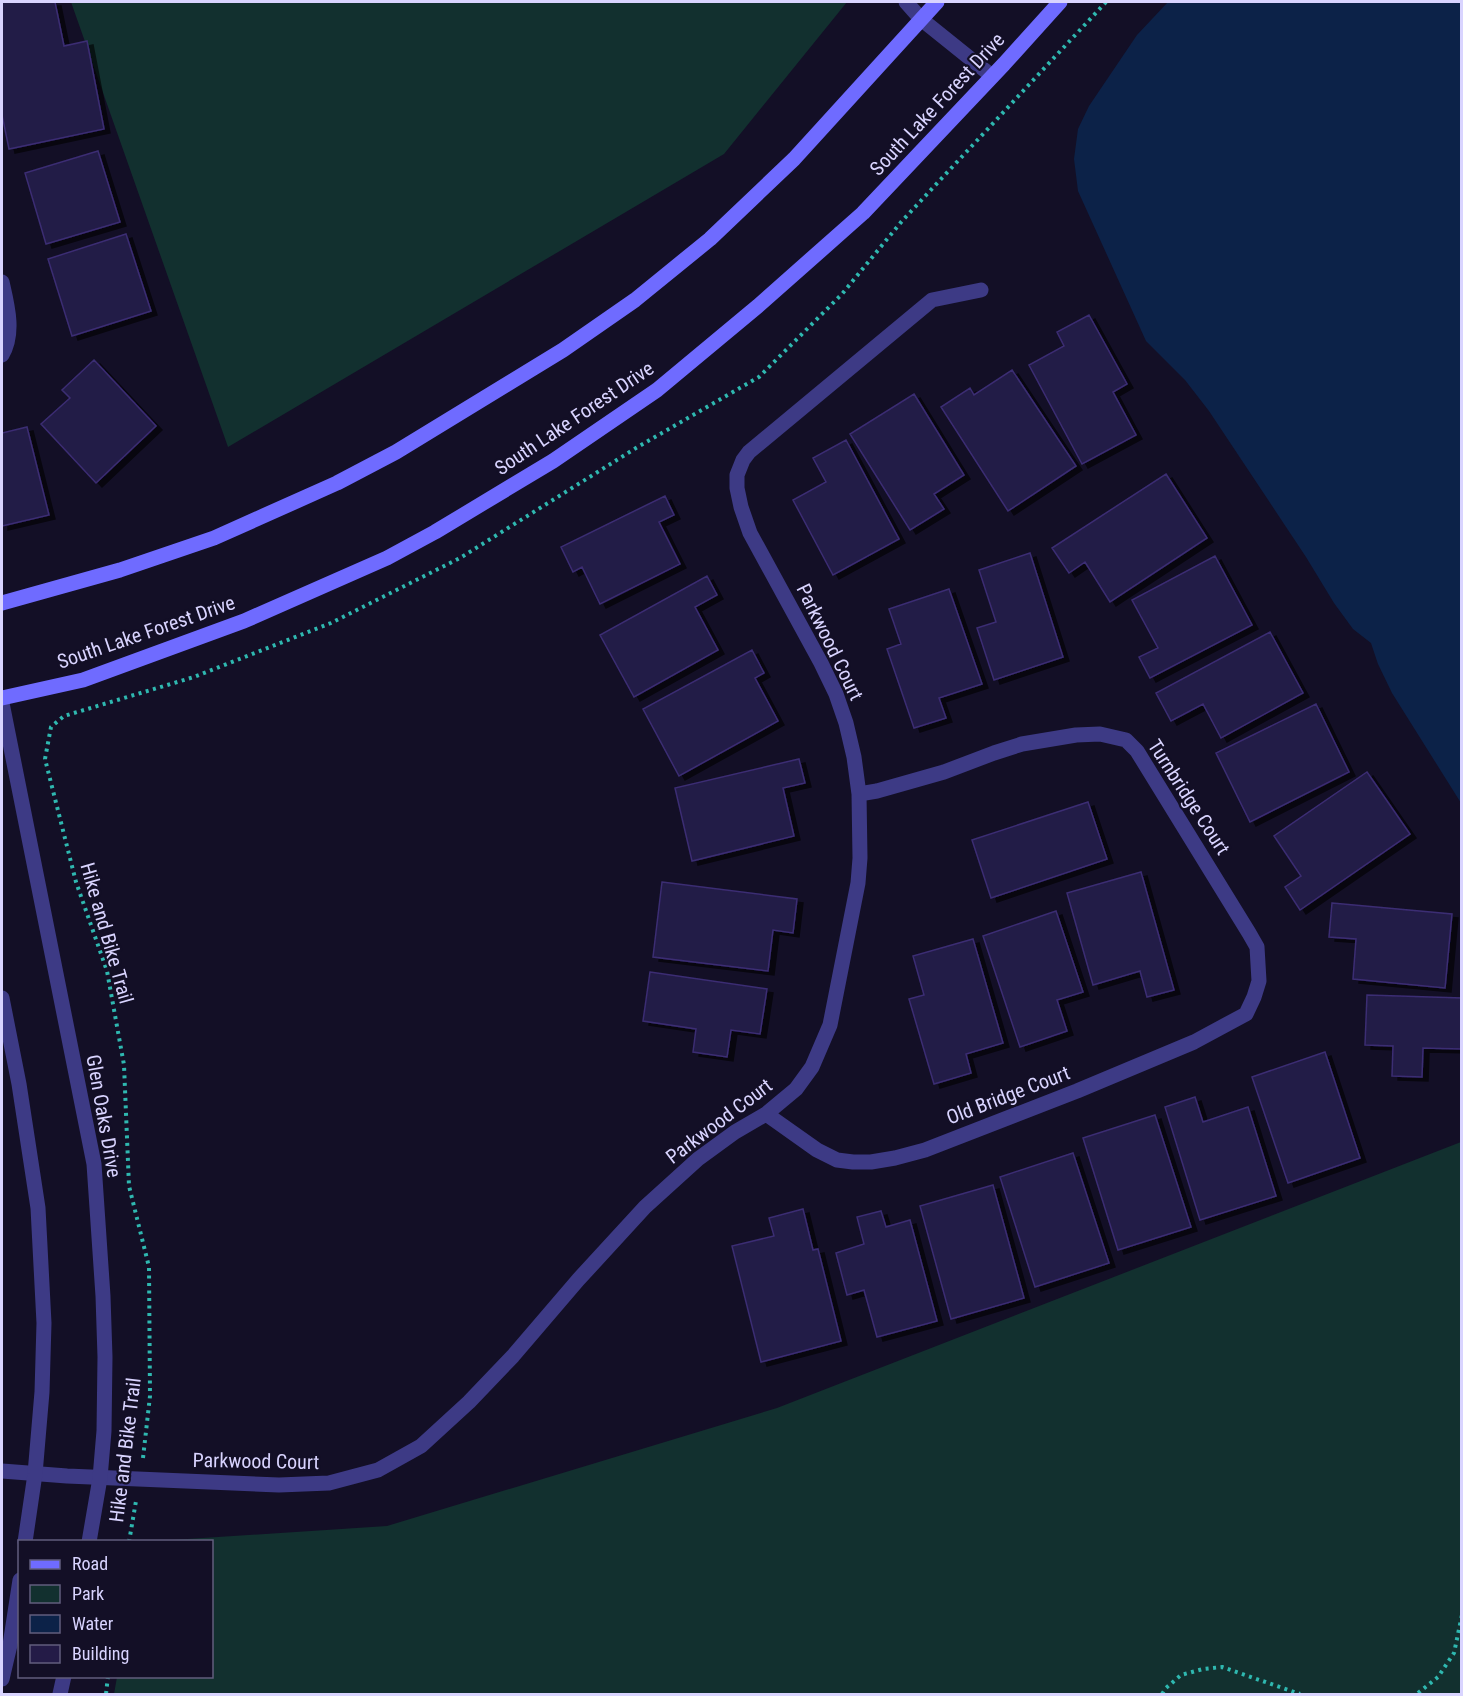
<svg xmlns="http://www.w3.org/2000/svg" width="1463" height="1696" font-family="'Roboto Condensed',sans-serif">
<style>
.green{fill:#12302f}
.water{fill:#0c2248}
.building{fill:#241b47;stroke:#3b2d73;stroke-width:1.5;filter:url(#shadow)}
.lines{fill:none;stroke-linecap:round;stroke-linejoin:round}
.path{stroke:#2fb8b0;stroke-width:4;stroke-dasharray:3 4.5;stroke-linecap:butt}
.service{stroke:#3d3a85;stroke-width:15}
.minor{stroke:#3d3a85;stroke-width:15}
.tertiary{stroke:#3d3a85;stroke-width:15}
.secondary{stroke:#6f6bff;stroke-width:15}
.labels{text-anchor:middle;stroke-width:4.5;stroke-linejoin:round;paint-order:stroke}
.street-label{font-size:20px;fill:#d9d4ff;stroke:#130f26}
</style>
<defs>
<filter id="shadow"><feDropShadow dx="6" dy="4" stdDeviation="0" flood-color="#0009"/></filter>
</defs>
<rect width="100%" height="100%" fill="#130f26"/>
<path class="green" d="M71,2H847L724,154L228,447Z
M1461,1142V1694H114L117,1677L212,1676V1542L157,1541L387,1526L777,1408Z"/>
<path class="water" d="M1168,2H1461V803L1392,693L1378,664L1371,643L1353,629L1334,603L1306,557L1209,411L1185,380L1146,341L1078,191L1074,159L1078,129L1089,106L1137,35Z"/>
<path class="building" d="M2,2H55L64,46L87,41L104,129L9,149L2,115Z
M98,151L120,222L46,244L25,173Z
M126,234L151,311L72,336L48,259Z
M1089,315L1127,384L1113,392L1136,435L1082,464L1029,365L1064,346L1057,332Z
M94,360L156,426L96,483L41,424L70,398L62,390Z
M1012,370L1076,466L1008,511L941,407L970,388L974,395Z
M914,394L964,475L934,494L944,509L910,530L850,434Z
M27,427L49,515L2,526V433Z
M846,440L899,539L833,575L793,500L826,482L813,458Z
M1166,474L1207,538L1110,602L1085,562L1069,573L1052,548Z
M665,496L674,515L659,522L680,564L600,604L582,567L573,572L561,547Z
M1030,553L1063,657L994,680L977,628L996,622L979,570Z
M1215,556L1252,625L1150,678L1139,657L1158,648L1132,600Z
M707,576L717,595L695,607L718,650L634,697L600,635Z
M949,589L982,684L939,698L946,718L914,728L887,649L901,644L889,609Z
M1270,632L1303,693L1221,738L1203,704L1171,721L1156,693Z
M752,650L764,673L755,678L778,721L679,776L643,709Z
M1316,704L1349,772L1250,822L1216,753Z
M799,759L805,783L783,788L794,836L692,861L675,788Z
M1367,772L1410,834L1300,910L1285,887L1301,876L1274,836Z
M1088,802L1107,859L991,898L972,840Z
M1141,872L1174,990L1147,997L1140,971L1093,985L1067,893Z
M662,882L797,899L793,933L773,930L768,971L653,957Z
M1332,903L1452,914L1445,988L1353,979L1356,939L1329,937Z
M1056,911L1083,992L1057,1000L1067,1031L1020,1047L983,936Z
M973,939L1003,1043L966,1054L971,1073L934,1084L909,999L924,995L913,956Z
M650,972L767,989L760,1034L731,1030L727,1057L693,1052L696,1029L643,1021Z
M1367,995L1462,998V1049L1423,1048L1422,1077L1392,1076L1393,1046L1365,1045Z
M1325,1052L1360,1158L1288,1183L1252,1077Z
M1195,1097L1203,1122L1248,1107L1276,1196L1200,1220L1165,1107Z
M1155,1115L1191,1227L1118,1250L1083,1138Z
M1073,1153L1109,1263L1035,1287L1000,1177Z
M993,1185L1024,1298L951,1319L920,1206Z
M803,1209L813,1250L818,1249L841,1341L761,1362L732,1246L774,1236L769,1218Z
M881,1211L886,1227L910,1220L937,1321L877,1337L864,1290L847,1295L836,1253L864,1244L857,1217Z"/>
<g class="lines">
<path class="path" d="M143,1458L150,1396L149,1267L129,1186L124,1065L107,971L76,882L45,759L51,727L64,716L194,677L331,623L460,558L636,448L759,377L842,294L902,221L1106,2
M129,1542L136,1501
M1418,1693L1438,1677L1454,1653L1462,1615
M106,1694L108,1676
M1162,1694L1166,1688L1181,1675L1203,1669L1222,1667L1300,1694"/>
<path class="service" d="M906,2L921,19L992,76"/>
<path class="minor" d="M2,282C7,304 15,333 2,355
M766,1114L817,1150L837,1160L853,1162H871L895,1158L925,1150L1077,1091L1194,1042L1246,1014L1254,997L1259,981L1257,947L1249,933L1137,751L1126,740L1100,734L1076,735L1022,744L994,753L944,772L877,791L859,794
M2,1471L67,1476L279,1485L329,1483L378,1470L421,1446L469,1402L513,1356L578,1280L645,1207L698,1159L735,1132L766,1114L796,1089L812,1067L830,1025L858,883L860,858L859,794L854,757L846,723L836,694L821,663L750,533L741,507L737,488V475L743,460L749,452L932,300L981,290"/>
<path class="tertiary" d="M2,703L94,1164L103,1296L105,1357L104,1431L100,1478L89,1542
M2,998L19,1084L38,1208L44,1323L42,1392L35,1474L25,1542
M2,1679L10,1645L20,1580
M60,1694L64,1676"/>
<path class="secondary" d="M2,603L120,570L214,538L337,483L396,452L563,350L635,300L710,239L794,159L937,2
M2,698L83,680L244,621L387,558L435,532L553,461L657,390L758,306L863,213L1004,64L1060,2"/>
</g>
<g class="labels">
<g class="street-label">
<text transform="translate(937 104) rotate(-47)" y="7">South Lake Forest Drive</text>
<text transform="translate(574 418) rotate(-34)" y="7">South Lake Forest Drive</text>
<text transform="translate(146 632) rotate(-19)" y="7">South Lake Forest Drive</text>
<text transform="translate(830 642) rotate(64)" y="7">Parkwood Court</text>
<text transform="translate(1189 797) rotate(57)" y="7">Turnbridge Court</text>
<text transform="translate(107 933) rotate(74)" y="7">Hike and Bike Trail</text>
<text transform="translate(1008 1095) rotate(-21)" y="7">Old Bridge Court</text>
<text transform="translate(104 1116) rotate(80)" y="7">Glen Oaks Drive</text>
<text transform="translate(719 1121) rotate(-37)" y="7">Parkwood Court</text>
<text transform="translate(125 1450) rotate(-83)" y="7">Hike and Bike Trail</text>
<text transform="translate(256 1461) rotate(1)" y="7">Parkwood Court</text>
</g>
</g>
<rect width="1463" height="1696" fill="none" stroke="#d9d4ff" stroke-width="6"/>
<rect x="18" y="1540" width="195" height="138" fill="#130f26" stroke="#625e7d" stroke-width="1.5"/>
<rect x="30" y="1560" width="30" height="9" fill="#6f6bff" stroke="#625e7d" stroke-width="1.5"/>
<text x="72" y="1570" font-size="18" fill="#d9d4ff">Road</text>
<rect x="30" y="1585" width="30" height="18" fill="#12302f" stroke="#625e7d" stroke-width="1.5"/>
<text x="72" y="1600" font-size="18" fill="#d9d4ff">Park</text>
<rect x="30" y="1615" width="30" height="18" fill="#0c2248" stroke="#625e7d" stroke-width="1.5"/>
<text x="72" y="1630" font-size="18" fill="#d9d4ff">Water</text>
<rect x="30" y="1645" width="30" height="18" fill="#241b47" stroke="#625e7d" stroke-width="1.5"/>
<text x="72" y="1660" font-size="18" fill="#d9d4ff">Building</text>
</svg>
